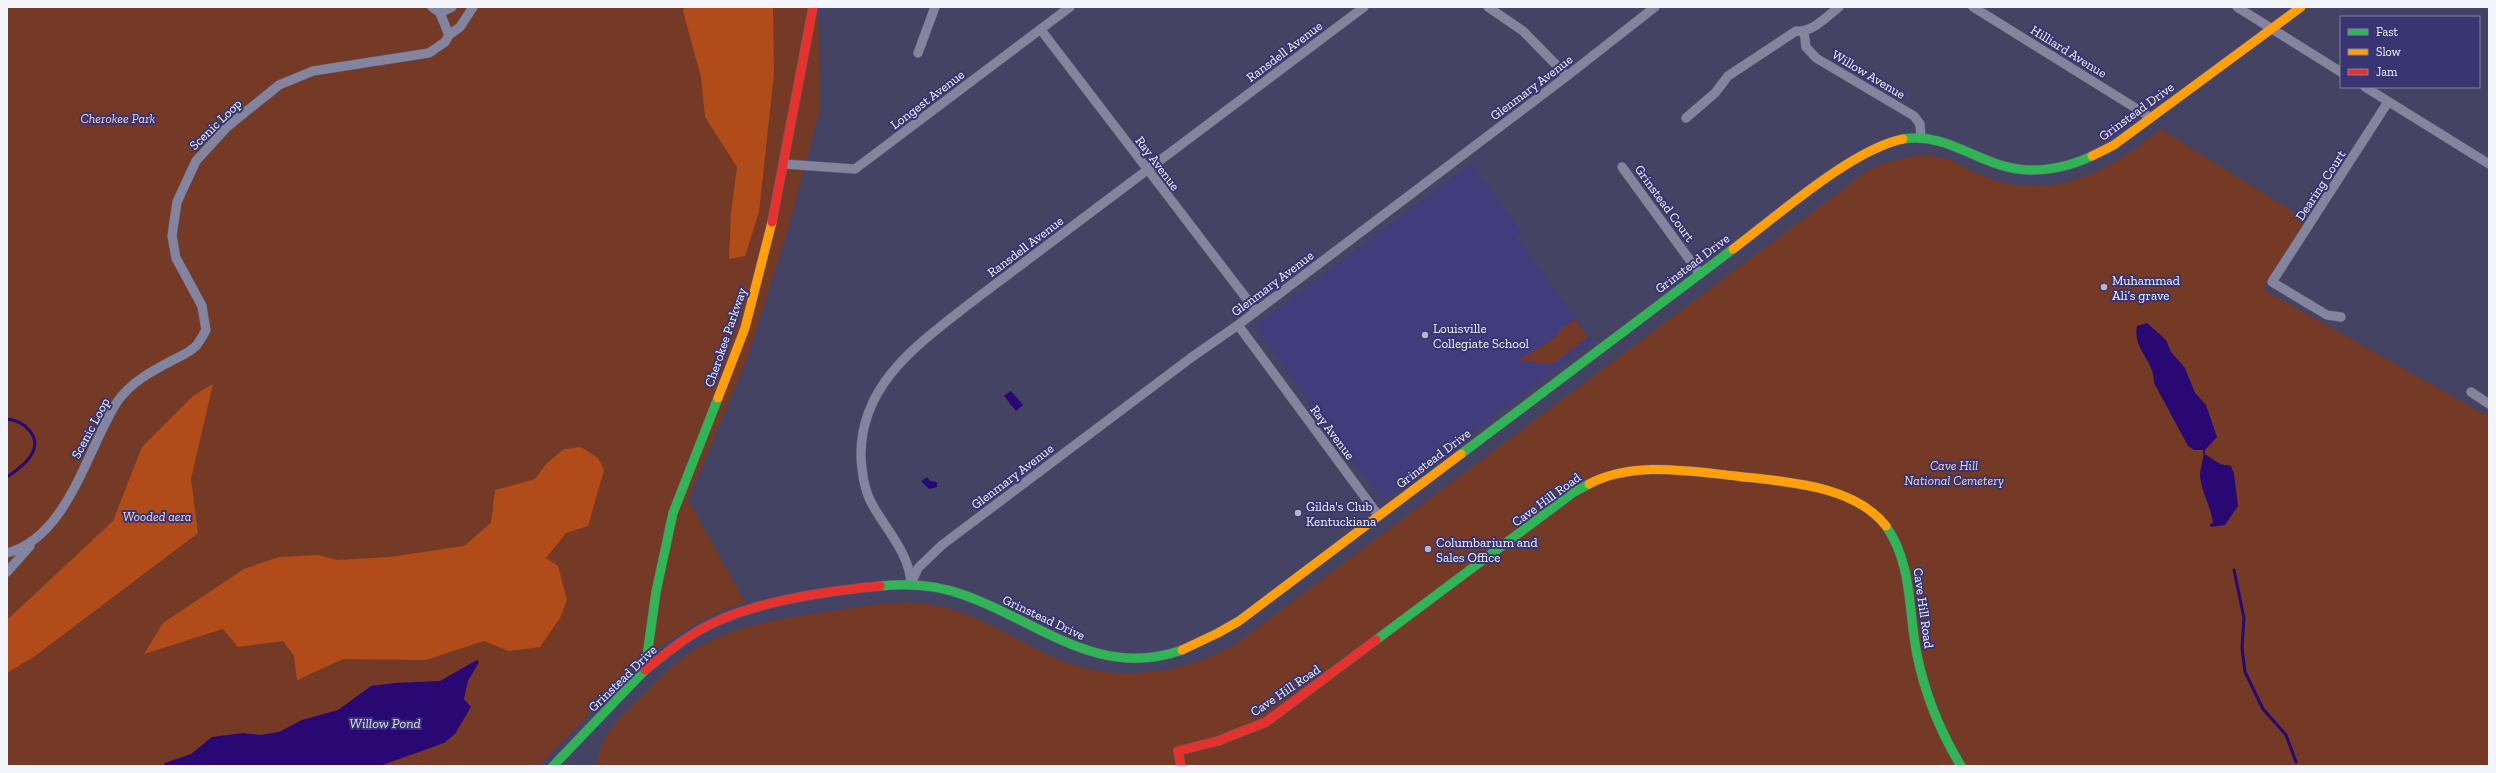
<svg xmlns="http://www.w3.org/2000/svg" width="2496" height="773" font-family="'Zilla Slab',serif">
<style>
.built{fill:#413d7d}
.green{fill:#753a26}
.forest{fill:#b14c1a}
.water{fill:#290873}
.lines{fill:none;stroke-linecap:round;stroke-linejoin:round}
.stream{stroke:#290873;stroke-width:3}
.street-casing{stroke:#5e5c73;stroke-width:10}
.fast-casing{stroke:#5e5c73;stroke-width:10}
.slow-casing{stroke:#5e5c73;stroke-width:10}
.jam-casing{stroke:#5e5c73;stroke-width:10}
.street{stroke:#85849f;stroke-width:9}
.fast{stroke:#30b455;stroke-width:9}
.slow{stroke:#ff9f0a;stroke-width:9}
.jam{stroke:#e5322d;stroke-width:9}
.poi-dot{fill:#b7b6c7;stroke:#383572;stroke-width:1.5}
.labels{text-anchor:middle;stroke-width:4;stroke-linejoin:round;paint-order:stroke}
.street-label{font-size:13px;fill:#f4f4fc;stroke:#383572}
.park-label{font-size:13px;font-style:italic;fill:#f2d3c7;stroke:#383572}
.poi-label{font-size:13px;fill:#f4f4fc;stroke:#383572;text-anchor:start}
.water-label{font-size:14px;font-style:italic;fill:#dbddf9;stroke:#383572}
</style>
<rect width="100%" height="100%" fill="#454364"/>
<path class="built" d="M1471,164L1522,233L1516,238L1593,341L1387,497L1382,499L1344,451L1255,326Z"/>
<path class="green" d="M7,7H818L820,109L788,229L747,359L688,500L745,602C656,631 603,702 539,766H7Z
M2161,129L2306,220L2263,288L2266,291L2489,417V766H596C601,735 617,721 638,700C659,679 678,658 704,644C746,622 799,616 845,609C868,606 893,601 917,603C965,606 1006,634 1048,655C1109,684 1178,677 1236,644L1870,169C1895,159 1924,150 1950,160C1961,164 1970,171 1980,175C2052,204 2106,173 2161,129Z
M1575,319L1588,337L1552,364L1518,361L1557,336L1561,329Z"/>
<path class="forest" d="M685,7H773L774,73L759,212L745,256L729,259L731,212L737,167L705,117L701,77L683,11Z
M213,384L191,479L198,533L35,656L7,673V620L113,521L142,447L193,396Z
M581,447L598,458L604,470L588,526L566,533L546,558L558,566L567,600L560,618L540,647L509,651L484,641L426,660L343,659L297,680L294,656L283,641L238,647L223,629L144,654L163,623L244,569L279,557L318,555L337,560L390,557L464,546L491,523L495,490L535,479L546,464L564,449Z"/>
<path class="water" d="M2147,323L2166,340L2171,352L2185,368L2195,393L2206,405L2217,437L2205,450V454L2220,464L2231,466L2234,474L2238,506L2225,525L2211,527L2210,524L2213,523C2211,506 2201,492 2200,475C2200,467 2205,458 2203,450H2194L2188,446L2154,383C2155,361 2132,349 2137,326Z
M1011,391L1023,405L1016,411L1004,396Z
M927,477L930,481L937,482V487L929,489L921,481Z
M477,660L479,662L468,681L464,699L471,707L455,734L444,743L380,766H163L165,763L191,754L212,737L243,733L260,735L279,732L302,720L338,710L371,686L395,683L440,681Z"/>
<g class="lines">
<path class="stream" d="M7,419C16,420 23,423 29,430C46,449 22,467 7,477
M2234,570L2244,618L2242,648L2245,672L2263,709L2286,735L2296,762"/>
<g class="street-casing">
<path id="street" d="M1488,7L1523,31L1567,76
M1973,7L2150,117
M2237,7L2341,72
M440,13L452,7
M1041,30L1256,311
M1804,32L1806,47L1816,58L1914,116L1920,124L1921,138
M449,35L460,27L473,7
M918,53L935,7
M2365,87L2489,164
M1686,118L1715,93L1728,76L1796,31C1812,33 1826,17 1839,7
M784,164L855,169L1070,7
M1622,167L1700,274
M2341,317L2327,315L2272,282L2388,102
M1238,325L1378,515
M2471,392L2489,404
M7,553C68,537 87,449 117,402C131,382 152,371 173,360C181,356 190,352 196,346C200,341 203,335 206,330L202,306L176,258L172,236L177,202L196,161L227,127L279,85L313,71L429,53L445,42L449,35L440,13L432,7
M7,572L30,546
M911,583C909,552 885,529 871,502C864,489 862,473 861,458C859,383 921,342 973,301L1364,7
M911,584L918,568L942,545L1192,357L1238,325L1567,76L1655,7"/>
</g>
<g class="fast-casing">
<path id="fast" d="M1903,139C1938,133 1965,153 1997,164C2028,175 2062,170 2092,156
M1461,454L1733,249
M1886,526C1913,565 1908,611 1917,655C1925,694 1941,733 1961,766
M880,586C908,583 938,585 964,595C1038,621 1098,680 1182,650
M1376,640L1574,492L1589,484
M553,766L645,670L656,592L673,513L718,398"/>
</g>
<g class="slow-casing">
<path id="slow" d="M2092,156L2114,145L2301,7
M1733,249C1776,217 1852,149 1903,139
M718,398L745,328L772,222
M1589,484C1633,461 1688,471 1736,476C1785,482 1853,484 1886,526
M1182,650L1218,633L1239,621L1461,454"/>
</g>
<g class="jam-casing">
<path id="jam" d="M772,222L813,7
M645,670C666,653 688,635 713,623C761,600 827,591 880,586
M1181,766L1178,751L1218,741L1266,722L1376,640"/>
</g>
<use href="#street" class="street"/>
<use href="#fast" class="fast"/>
<use href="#slow" class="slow"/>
<use href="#jam" class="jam"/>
</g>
<g class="poi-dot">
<circle cx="2104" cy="287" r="4"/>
<circle cx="1425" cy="335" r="4"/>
<circle cx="1298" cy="513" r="4"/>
<circle cx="1428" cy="549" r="4"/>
</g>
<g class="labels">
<g class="street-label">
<text transform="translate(1284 51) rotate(-37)" y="5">Ransdell Avenue</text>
<text transform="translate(2069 51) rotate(32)" y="5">Hilliard Avenue</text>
<text transform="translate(1869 74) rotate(31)" y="5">Willow Avenue</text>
<text transform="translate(1531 87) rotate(-37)" y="5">Glenmary Avenue</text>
<text transform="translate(927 99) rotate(-37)" y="5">Longest Avenue</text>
<text transform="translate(2136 111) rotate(-36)" y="5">Grinstead Drive</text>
<text transform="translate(215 124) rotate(-44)" y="5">Scenic Loop</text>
<text transform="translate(1158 163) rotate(53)" y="5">Ray Avenue</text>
<text transform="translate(2320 185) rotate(-57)" y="5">Dearing Court</text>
<text transform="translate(1665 203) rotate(54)" y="5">Grinstead Court</text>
<text transform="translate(1025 246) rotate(-37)" y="5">Ransdell Avenue</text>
<text transform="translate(1692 263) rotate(-37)" y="5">Grinstead Drive</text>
<text transform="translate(1272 283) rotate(-37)" y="5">Glenmary Avenue</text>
<text transform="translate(725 337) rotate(-71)" y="5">Cherokee Parkway</text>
<text transform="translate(90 428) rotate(-62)" y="5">Scenic Loop</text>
<text transform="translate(1333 432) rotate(53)" y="5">Ray Avenue</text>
<text transform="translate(1433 458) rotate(-37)" y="5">Grinstead Drive</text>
<text transform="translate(1012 476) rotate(-37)" y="5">Glenmary Avenue</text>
<text transform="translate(1546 499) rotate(-36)" y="5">Cave Hill Road</text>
<text transform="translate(1924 608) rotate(82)" y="5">Cave Hill Road</text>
<text transform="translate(1044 617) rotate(25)" y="5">Grinstead Drive</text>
<text transform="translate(622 678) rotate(-44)" y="5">Grinstead Drive</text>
<text transform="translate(1285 690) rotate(-34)" y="5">Cave Hill Road</text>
</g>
<g class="park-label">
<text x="118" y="123">Cherokee Park</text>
<text x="1954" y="470">Cave Hill<tspan x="1954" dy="15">National Cemetery</tspan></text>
<text x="157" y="521">Wooded aera</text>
</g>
<g class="poi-label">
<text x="2112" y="285">Muhammad<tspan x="2112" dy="15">Ali’s grave</tspan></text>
<text x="1433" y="333">Louisville<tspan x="1433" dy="15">Collegiate School</tspan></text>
<text x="1306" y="511">Gilda's Club<tspan x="1306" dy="15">Kentuckiana</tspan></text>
<text x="1436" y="547">Columbarium and<tspan x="1436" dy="15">Sales Office</tspan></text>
</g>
<g class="water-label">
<text x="385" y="728">Willow Pond</text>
</g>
</g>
<rect width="2496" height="773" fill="none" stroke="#f4f4fc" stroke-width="16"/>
<rect x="2340" y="16" width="140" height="72" fill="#383572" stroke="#8381a9"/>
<rect x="2348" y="29" width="20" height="6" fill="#30b455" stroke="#8381a9"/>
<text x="2376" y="36" font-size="12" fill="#f4f4fc">Fast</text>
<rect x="2348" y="49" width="20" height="6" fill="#ff9f0a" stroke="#8381a9"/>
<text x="2376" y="56" font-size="12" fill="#f4f4fc">Slow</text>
<rect x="2348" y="69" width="20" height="6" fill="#e5322d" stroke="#8381a9"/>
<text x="2376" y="76" font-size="12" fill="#f4f4fc">Jam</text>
</svg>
